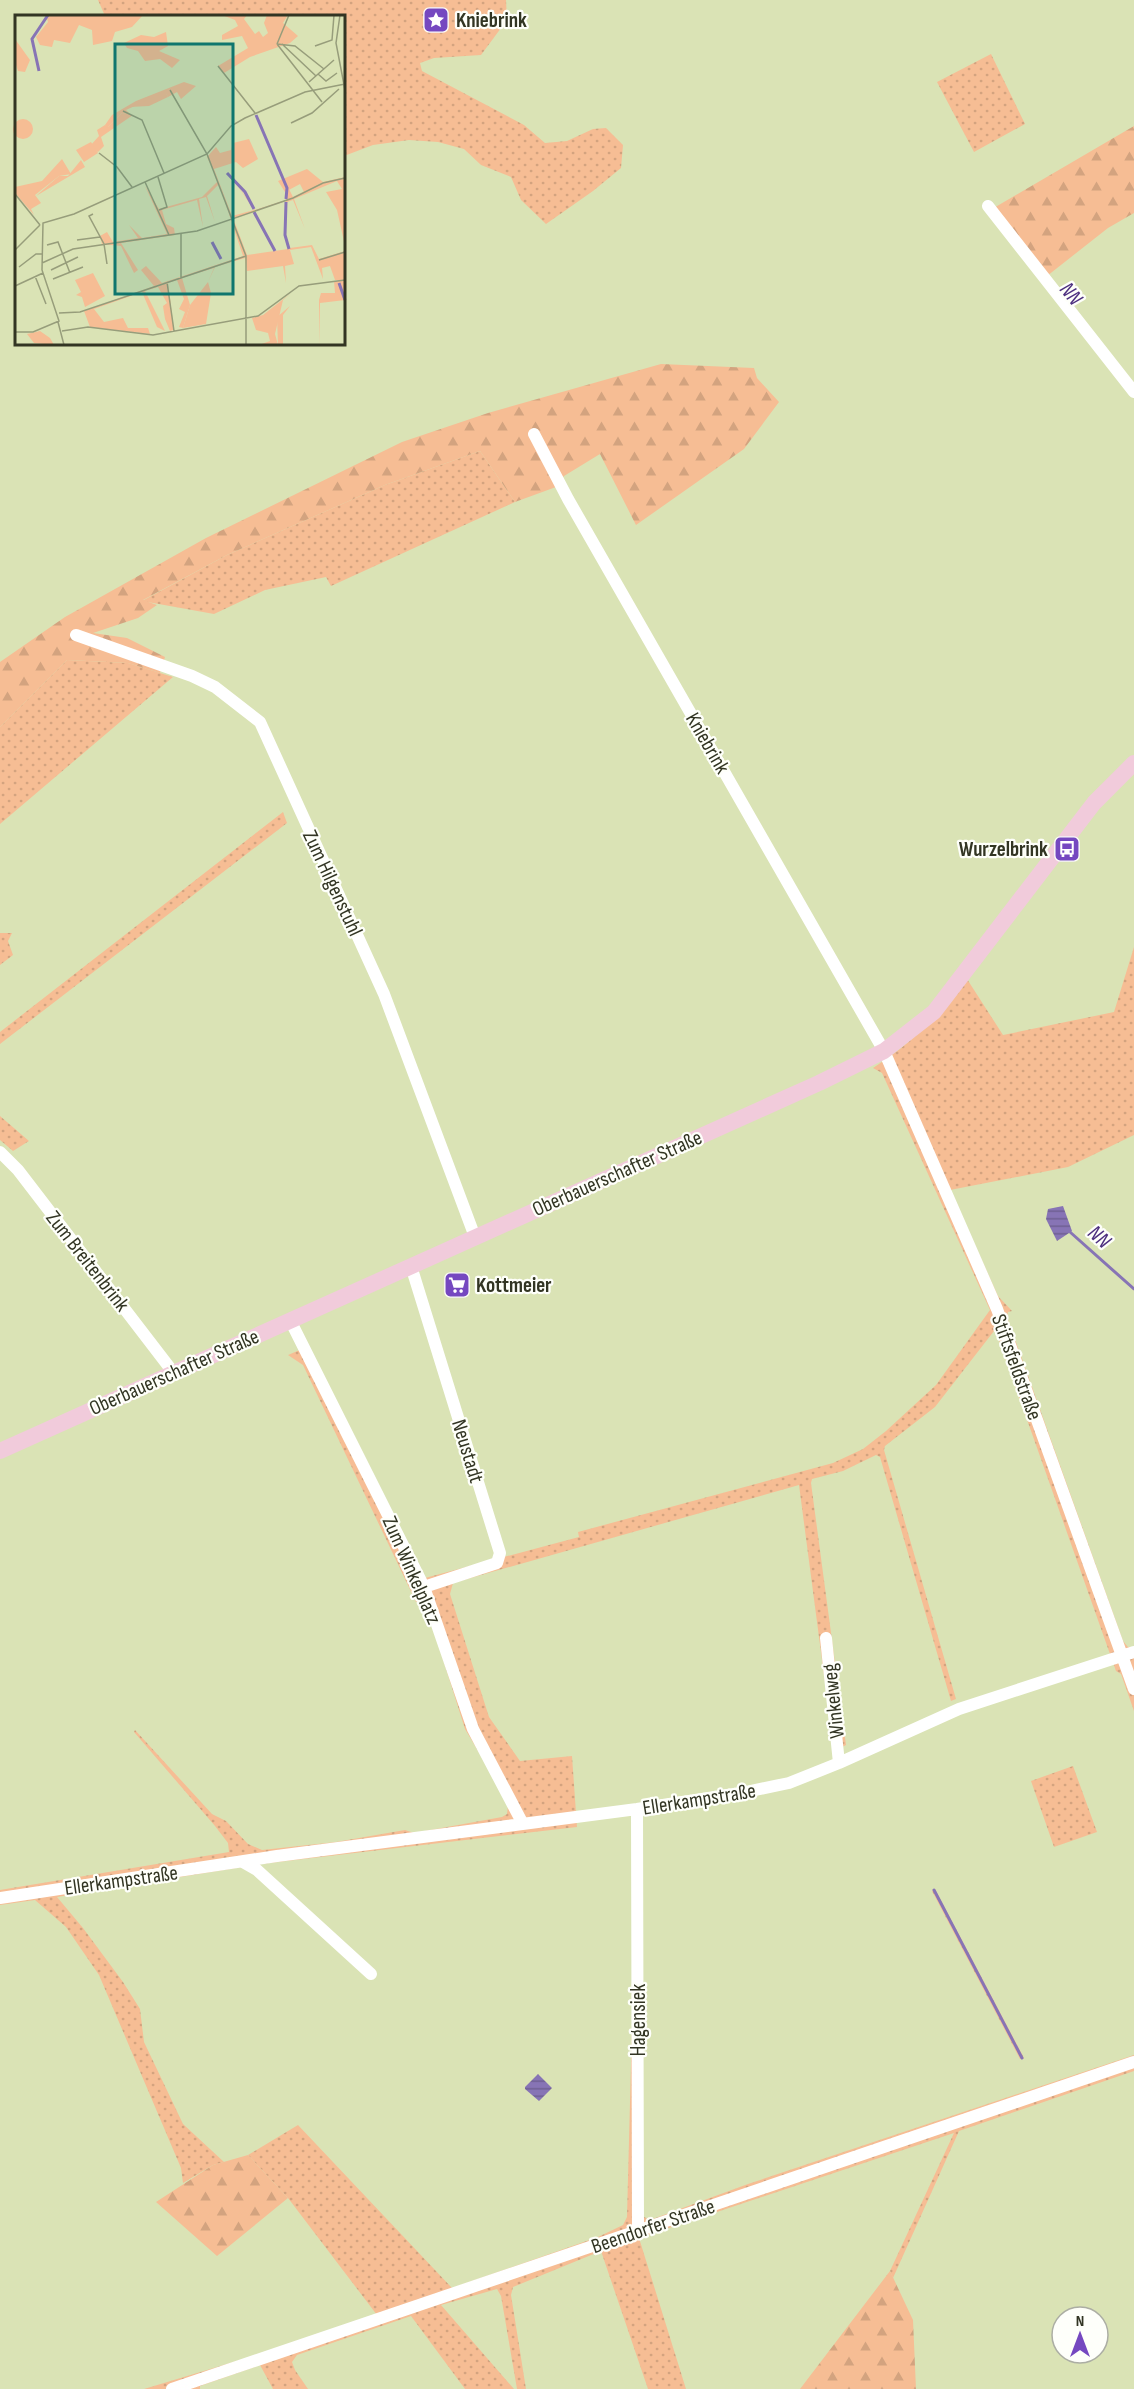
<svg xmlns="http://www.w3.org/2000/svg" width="1134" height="2389" font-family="'Sofia Sans Condensed',sans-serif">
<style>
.grass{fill:url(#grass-dots)}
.forest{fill:url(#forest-firs)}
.water{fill:url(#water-rules)}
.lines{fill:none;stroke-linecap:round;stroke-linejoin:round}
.stream{stroke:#8774b5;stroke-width:3}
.minor{stroke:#fff;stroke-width:12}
.secondary{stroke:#f1cbdb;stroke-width:16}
.labels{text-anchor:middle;stroke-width:4.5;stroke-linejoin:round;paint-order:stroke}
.poi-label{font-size:21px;font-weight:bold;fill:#323523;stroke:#fefffa;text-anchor:start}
.street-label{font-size:21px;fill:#323523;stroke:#fefffa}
.water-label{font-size:22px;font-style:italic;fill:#4e3180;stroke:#fefffa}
.inset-river{fill:none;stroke:#8774b5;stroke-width:3}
.inset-road{fill:none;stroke:#979d7b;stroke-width:1.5}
.view{fill:#0f766e;fill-opacity:0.15;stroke:#0f766e;stroke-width:3}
.inset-edge{fill:none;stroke:#323523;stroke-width:3}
</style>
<defs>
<pattern id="grass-dots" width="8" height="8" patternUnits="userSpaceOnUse" patternTransform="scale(1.5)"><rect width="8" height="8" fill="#f6bd94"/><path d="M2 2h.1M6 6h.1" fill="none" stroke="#d3a37f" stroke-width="1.8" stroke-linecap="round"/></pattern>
<pattern id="forest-firs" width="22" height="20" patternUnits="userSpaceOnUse" patternTransform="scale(1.5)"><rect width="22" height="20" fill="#f6bd94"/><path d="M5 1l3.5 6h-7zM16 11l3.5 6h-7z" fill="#d3a37f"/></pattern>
<pattern id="water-rules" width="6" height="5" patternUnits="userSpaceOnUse" patternTransform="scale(1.5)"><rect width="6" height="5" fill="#8774b5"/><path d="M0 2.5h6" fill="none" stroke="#6f6093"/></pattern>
</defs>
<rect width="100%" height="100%" fill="#dae3b5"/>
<path class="grass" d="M98,0H506L507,20L481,55L434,58L420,63L422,71L524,125L545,143L567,141L593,129L606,128L623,145L621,168L593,191L546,224L521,200L511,177L481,165L464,149L438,142L409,140L373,145L344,156V16H105Z
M991,54L1025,124L974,152L937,82Z
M480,451L515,502L331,586L326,577L265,590L214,614L142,601L227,555L385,485Z
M67,660L128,663L173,677L0,824V727Z
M283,812L287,823L0,1044V1032Z
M0,933H12L8,941L13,955L0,965Z
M1134,947V1135L1068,1167L950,1190L998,1296L1012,1311L1008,1312L1007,1317L1123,1641L1128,1647H1134V1711L1121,1674L1116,1671L996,1332L994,1331L935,1407L885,1446L884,1450L956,1699L951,1701L880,1457L876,1455L843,1471L812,1479L811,1483L846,1745L834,1751L799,1485L453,1583L450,1594L489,1717L520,1761L572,1756L577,1827L261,1864L57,1897L83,1928L123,1982L140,2009L144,2042L183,2124L224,2162L213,2165L183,2183L181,2168L99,1975L66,1927L35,1900L0,1905V1890L229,1852L228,1843L215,1826L134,1732L135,1730L212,1814L226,1821L248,1844L262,1850L336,1842L405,1830L414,1833L502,1817L507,1814L508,1806L502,1791L465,1729L424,1599L416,1602L303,1365L288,1355L309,1346L425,1578L579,1537L578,1532L833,1463L863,1449L886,1431L936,1385L990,1310L882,1073L873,1068C913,1042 938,1017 967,979L1003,1035L1114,1012Z
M0,1116L29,1141L13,1151L0,1140Z
M1073,1766L1097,1832L1054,1847L1031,1781Z
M935,1889L1024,2058L1020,2059L932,1891Z
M632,2026L642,2216L650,2220L748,2184L1134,2055V2071L959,2131L893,2278L890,2271L954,2133L639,2238L686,2389H648L601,2251L513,2287L511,2295L526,2389H517L501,2296L497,2289L441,2305L514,2389H465L411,2316L297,2355L292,2362L295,2370L308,2389H273L260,2365L200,2386V2389H144L280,2348L377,2315L288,2198L248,2155L298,2125L452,2288L598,2237L623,2225L627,2217Z"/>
<path class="forest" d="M1134,126V213L1108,228L1047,276L992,209Z
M661,364L754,368L757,378L779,402L744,449L636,525L600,454L564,476L556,487L515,502L480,451L385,485L227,555L143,600L157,605L138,618L93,633L127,638L165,657L160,673L128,663L67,660L0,727V662L65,617L206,538L402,442L488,413Z
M248,2155L288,2198L217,2256L156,2202L213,2165Z
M890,2271L913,2320L916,2389H800Z"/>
<path class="water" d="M1063,1206L1072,1231L1057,1241L1046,1219L1048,1209Z
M538,2074L552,2088L539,2101L525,2089V2087Z"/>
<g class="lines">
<path class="stream" d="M1070,1232L1134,1289
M934,1890L1022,2058"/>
<path class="minor" d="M988,206L1134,392
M534,434L568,499L884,1051L997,1309L1134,1689
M76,635L192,676L215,687L260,722L384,994L475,1237
M0,1152L18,1170L173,1372
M411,1266L500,1553L497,1563L424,1587
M290,1320L424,1587L473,1729L523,1824
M826,1638L839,1763
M637,1809L638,2231
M243,1862L257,1870L371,1974
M0,1898L277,1856L637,1809L741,1793L789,1783L839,1763L959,1709L1134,1652
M172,2389L1134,2062"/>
<path class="secondary" d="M0,1451L819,1083L884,1051L934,1012L1094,803L1134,763"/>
</g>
<defs>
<g id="sight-square" transform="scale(1.35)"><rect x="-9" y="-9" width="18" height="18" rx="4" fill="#7548c0" stroke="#fefffa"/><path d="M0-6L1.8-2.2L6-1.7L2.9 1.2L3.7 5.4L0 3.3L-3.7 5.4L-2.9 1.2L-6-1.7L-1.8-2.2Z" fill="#fff"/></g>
<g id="bus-square" transform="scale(1.35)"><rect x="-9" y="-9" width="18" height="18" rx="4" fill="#7548c0" stroke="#fefffa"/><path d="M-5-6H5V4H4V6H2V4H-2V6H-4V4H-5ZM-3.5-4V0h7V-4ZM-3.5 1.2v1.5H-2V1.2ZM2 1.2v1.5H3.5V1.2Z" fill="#fff"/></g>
<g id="supermarket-square" transform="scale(1.35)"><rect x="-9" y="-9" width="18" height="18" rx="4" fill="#7548c0" stroke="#fefffa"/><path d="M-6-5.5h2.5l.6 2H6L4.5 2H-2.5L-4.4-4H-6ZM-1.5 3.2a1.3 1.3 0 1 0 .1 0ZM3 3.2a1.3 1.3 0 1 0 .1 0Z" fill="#fff"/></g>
</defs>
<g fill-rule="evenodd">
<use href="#sight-square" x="436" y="20"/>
<use href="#bus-square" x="1067" y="849"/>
<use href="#supermarket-square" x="457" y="1285"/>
</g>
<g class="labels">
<g class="poi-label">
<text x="456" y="27">Kniebrink</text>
<text x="1048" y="856" text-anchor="end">Wurzelbrink</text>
<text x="476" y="1292">Kottmeier</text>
</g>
<g class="street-label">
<text transform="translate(708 743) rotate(60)" y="7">Kniebrink</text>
<text transform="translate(333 883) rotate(65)" y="7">Zum Hilgenstuhl</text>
<text transform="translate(617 1173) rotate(-24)" y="7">Oberbauerschafter Straße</text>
<text transform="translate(88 1261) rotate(52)" y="7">Zum Breitenbrink</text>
<text transform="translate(1017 1367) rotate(70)" y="7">Stiftsfeldstraße</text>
<text transform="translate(174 1372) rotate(-24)" y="7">Oberbauerschafter Straße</text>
<text transform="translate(468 1451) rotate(73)" y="7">Neustadt</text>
<text transform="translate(412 1570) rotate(66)" y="7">Zum Winkelplatz</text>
<text transform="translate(833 1701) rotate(-96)" y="7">Winkelweg</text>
<text transform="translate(699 1799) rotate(-9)" y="7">Ellerkampstraße</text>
<text transform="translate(121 1880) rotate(-8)" y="7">Ellerkampstraße</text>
<text transform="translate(638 2020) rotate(-90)" y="7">Hagensiek</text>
<text transform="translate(653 2226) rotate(-19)" y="7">Beendorfer Straße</text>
</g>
<g class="water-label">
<text transform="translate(1072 293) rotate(51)" y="8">NN</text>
<text transform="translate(1100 1236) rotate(42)" y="8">NN</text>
</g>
</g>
<g transform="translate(15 15)">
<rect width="330" height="330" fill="#dae3b5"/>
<path d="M151,17L153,31L144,36L165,45L157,53L145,44L130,46L123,36L112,33L109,28L126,20L139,22ZM150,76L153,82L134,91L114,92ZM107,98L118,100L86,122L89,131L83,137L75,131L84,121L82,115L90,110L93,112ZM234,124L243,144L228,153L221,147L199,154L217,201L239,195L218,164L240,195L271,185L273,172L278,182L308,167L330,162V231L322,195L311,177L327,174L322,166L279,184L290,214L278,185L272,187L270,205L271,186L240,196L239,203L253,225L239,203V197L218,203L232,240L273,234L270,220L275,233L297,230L304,244L330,236V265H320L315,251L307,253L308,264L296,232L275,235L279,249L270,251L271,268L268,251L232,256L230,243L200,252L193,267L199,253L167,263L175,290L168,313L164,312L170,297L164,294L169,284L162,265L153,268L159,315L155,316L150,304L148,291L152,288L143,272L130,276L150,316L142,312L127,277L79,294L89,307L108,303L113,313H133L135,319L75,312L69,296L139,271L126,255L131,251L147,268L228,241L204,169L192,181L200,207L191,182L184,184L188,212L182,185L147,195L151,209L159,213L160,220L106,228L123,255L119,258L106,231L87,229L85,221L92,217L98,227L123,223L114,210L127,223L152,219L130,171L144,194L187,182L203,166L192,142L201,132L205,138L216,135L218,128ZM66,145L70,152L21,181L44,161H53ZM319,266H330V285L305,288L304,330V285L306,278H320ZM276,278L268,285L260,319L263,330H244L255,326L253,318L241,315L237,303L248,300ZM25,316L35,323L39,330L19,328L12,319Z" fill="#f6bd94"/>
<path d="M31,0H128L117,12L100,17L97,26L78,30L77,15L64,10L55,28L39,25L37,32L25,30L21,22L33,7ZM207,0H232L229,4L240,19L244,16L248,22L253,18L249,8L252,0H273L268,8L283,21L275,28L235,42L209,58L203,51L233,33L227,21L207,25V20L223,11L220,5ZM0,24L15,45L10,57L3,56L0,47ZM169,67L181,71L166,84L162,77L153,82L150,77L111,95L116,100L107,98L92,113L90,110L97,100L121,86ZM-2 114a10 10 0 1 1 20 0a10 10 0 1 1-20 0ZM76,127L83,138L69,147L61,135ZM47,144L56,159L44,161L20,180L26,188L16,194L19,200L0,178V172L27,166ZM292,154L308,167L289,177L285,169L270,177L263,166ZM193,267L196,278L191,309L168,313L175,290ZM275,291L268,300V330H263L262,302Z" fill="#f6bd94"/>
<path d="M252,239L253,251L232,255L233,242ZM78,258L90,281L70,292L67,282L61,280L66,277L60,265Z" fill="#f6bd94"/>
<path class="inset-river" d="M24,56L17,24L33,0M241,100L272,173L271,184M212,158L230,177L239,194M271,187L270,220L274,234M239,197L260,236M197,227L206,244M324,268L330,285"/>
<path class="inset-road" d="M325,0L321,28L330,75M262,29L307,87M262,29L280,31L309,54M262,29L274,0M267,29L301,61M300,31L317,25L319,0M203,51L240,98M303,59L311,66L322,58M294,67L319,45M155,75L192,139L231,241V330M108,96L127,105L149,158M276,108L297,98L324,74M84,138L102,152L117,172M143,162L152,192L144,195M130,167L154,220M0,179L25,210M78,199L74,201L89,229L92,249M166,218V263M62,225L85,222M32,230L43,227L55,258M0,235L25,210M304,245L330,237M27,248L58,234L182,216L278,183L308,168L330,163M4,252L21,239H27M36,255L63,242M20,261L31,289M38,264L68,252M152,267L159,316M0,271L28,258M44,298L65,297L231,241M43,307L49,330M47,316L73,312L138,320L243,301L284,271L330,265M0,317H18L44,306L27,255L28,208L59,199L192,139L216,111L230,103L290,77L330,69"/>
<path class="view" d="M100,29H218V279H100Z"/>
<rect width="330" height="330" class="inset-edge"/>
</g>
<g transform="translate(1080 2335)"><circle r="28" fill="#fefffa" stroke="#acaea4" stroke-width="1.5"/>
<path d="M0-4.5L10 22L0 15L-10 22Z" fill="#7548c0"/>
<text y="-9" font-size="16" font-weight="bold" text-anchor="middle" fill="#323523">N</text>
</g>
</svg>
